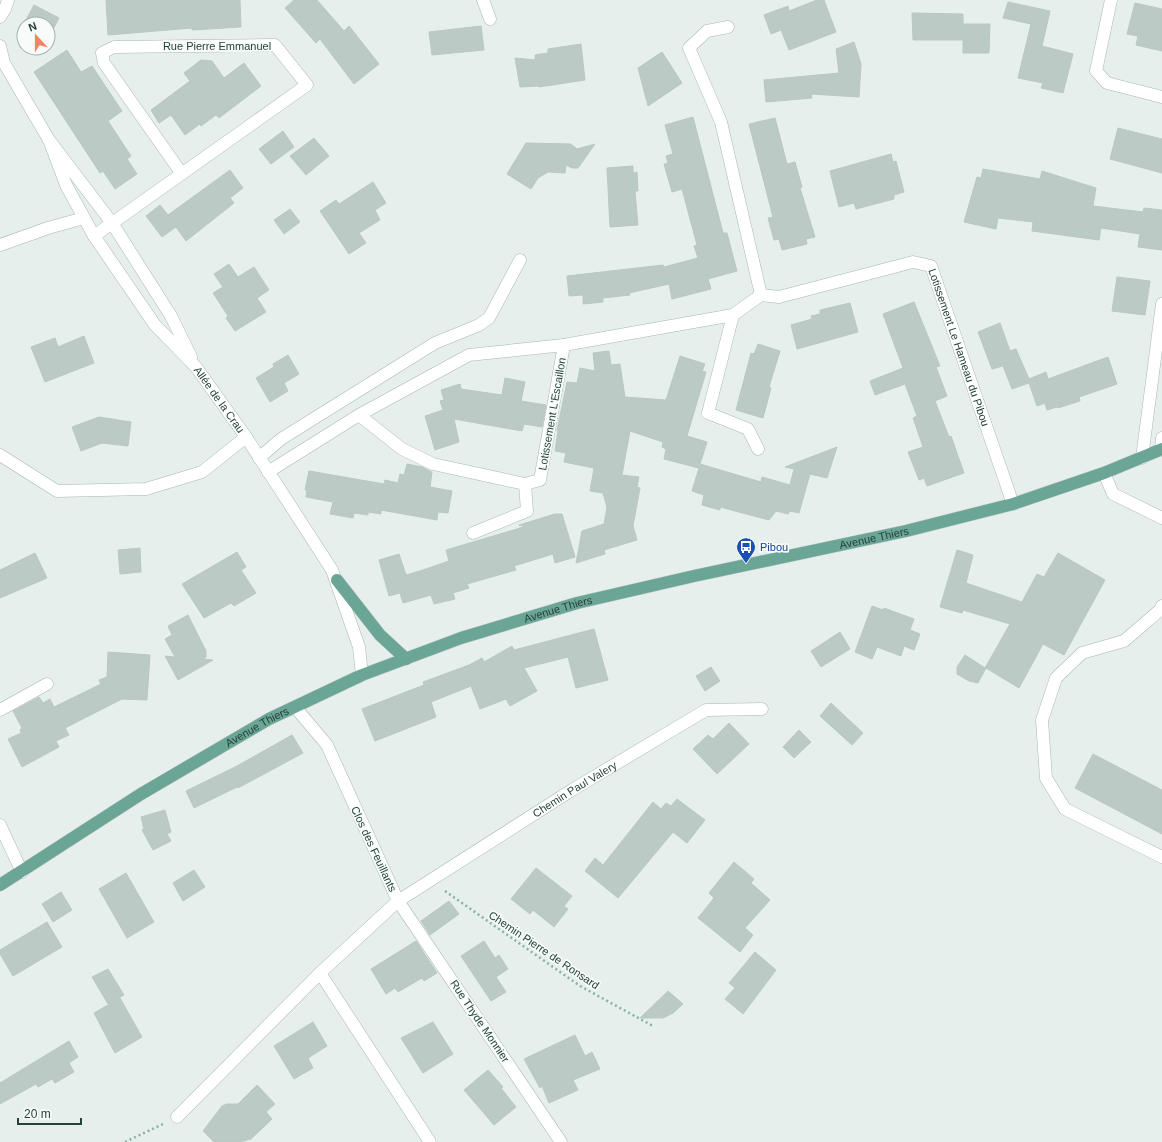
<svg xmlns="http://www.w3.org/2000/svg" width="1162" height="1142" font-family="Helvetica,sans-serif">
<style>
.building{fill:#bbcac4;stroke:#b8c9c2}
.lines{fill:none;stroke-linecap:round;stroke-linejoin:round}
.minor-casing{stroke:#a8b8b2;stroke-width:13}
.major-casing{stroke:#c2cac8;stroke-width:13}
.path{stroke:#86b3a5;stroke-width:2.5;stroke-dasharray:2 3;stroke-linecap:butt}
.minor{stroke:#fff;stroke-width:12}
.major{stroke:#6aa596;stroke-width:12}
.labels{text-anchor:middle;stroke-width:3.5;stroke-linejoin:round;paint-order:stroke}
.street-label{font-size:11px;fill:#24423a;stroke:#f7fbf9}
.transit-label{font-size:11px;fill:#164399;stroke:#f7fbf9;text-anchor:start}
</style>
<rect width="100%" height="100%" fill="#e6efeb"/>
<path class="building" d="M106,0H240L241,27L192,30V28L108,35Z
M294,0H317L344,31L349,26L379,64L354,84L320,39L316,43L285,8Z
M817,0H824L836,32L789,50L781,30L771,34L764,15L788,6L789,11Z
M1008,2L1050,11L1042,46L1073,54L1063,93L1041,88L1043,83L1018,78L1031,24L1003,18Z
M1135,3L1162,9V51L1136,45L1138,36L1127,34Z
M34,5L59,18L48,39V24H24V41L17,37Z
M912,13L963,14V24H990L989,53H963V40H913Z
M481,26L484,50L432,55L429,32Z
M854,42L861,64L859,97L811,94L812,98L766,102L764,80L839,73L836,49Z
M581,44L585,80L539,87L538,86L520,87L515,58L535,60V55L548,53V49Z
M67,50L81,72L92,66L122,111L108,121L131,156L127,159L137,174L115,189L103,171L100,173L34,72Z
M662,52L682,83L648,106L638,68Z
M201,60L212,61L224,78L244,63L261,86L219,118L216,115L201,126L200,124L185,135L171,115L159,123L151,110L190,81L184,73Z
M693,117L723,233H727L737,271L708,279L711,289L672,299L669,284L629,293L630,295L603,298V302L583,304V295L569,296L567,276L663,265L664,267L698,258L694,246L697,245L682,189L672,192L664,164L668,163L666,156L673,154L665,125Z
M775,118L787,164L795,162L802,187L800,188L815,237L806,239L807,244L782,250L779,239L774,240L768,218L773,217L749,124Z
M1118,128L1162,139V173L1110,159Z
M283,131L294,147L271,164L259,149Z
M314,138L329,156L306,175L290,156Z
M526,143L571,144L577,149L595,144L578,168H572L566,165L565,173L548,172L538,178L531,189L507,174Z
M891,154L893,162L896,161L904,192L894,195V199L856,209L854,203L839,207L830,171Z
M633,166V173L637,172L638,191H635L638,225L610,227L607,168Z
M983,169L1040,179L1042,171L1096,188L1093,206L1143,212L1144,208L1162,210V250L1138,247L1140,234L1101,228L1099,240L1032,231L1033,222L998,218L996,229L964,222L977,177L981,178Z
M230,170L243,188L230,198L234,203L186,241L176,227L162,237L146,216L160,205L168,215Z
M373,182L386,203L375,210L380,220L359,233L366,243L349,254L320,211L336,200L339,204Z
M290,209L300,222L284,234L274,220Z
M229,264L238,277L254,267L269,290L257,298L266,312L235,331L226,318L228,316L213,293L223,287L214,274Z
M1117,277L1150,281L1145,315L1112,311Z
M914,302L940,366L936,367L947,396L935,401L949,437L951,436L964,473L927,486L924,478L919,480L908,452L923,447L913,418L917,416L905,384L875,395L870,381L903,368L883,314Z
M850,303L858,332L797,349L791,325L812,319L811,316L820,314V310Z
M1000,323L1010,351L1016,349L1029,379L1046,372L1048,379L1108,357L1117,384L1079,397L1080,401L1058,408L1057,407L1047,410L1045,403L1037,406L1029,383L1012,389L1003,366L992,369L978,332Z
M84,336L94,363L45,382L31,347L55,338L58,347Z
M758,344L780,351L769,387L771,388L763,418L736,410L751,353L754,354Z
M609,351L611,365L620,364L625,397L666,400L680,356L705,364L702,371L706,372L687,436L707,442L700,464L761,482L762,477L790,485L794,469L785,467L837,447L827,478L810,474L799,513L790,511L788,514L776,511L769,520L720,507V510L702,505L704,495L692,491L699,468L664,459L666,449L662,447L663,442L630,431L622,475L639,477L637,487L640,488L633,526L637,540L604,550L605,554L576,563L582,531L604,524L607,507L603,493L590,491L594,468L564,462L566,453L555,451L558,430H557L567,382L577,383L580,368L595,371L593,353Z
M288,355L299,374L284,383L288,391L270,402L256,378L274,367L273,364Z
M505,378L525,382L521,401L546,405L542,427L524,424L522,431L454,419L459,442L435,450L425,416L443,410L440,401L444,400L441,390L460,384L461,389L502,395Z
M99,417L131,422L128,446L102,443L81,451L72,427Z
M407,464L422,467L432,472L430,487L452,491L448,513L438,512L437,520L381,510V514L368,512V515L354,513L353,518L330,514L333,502L306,497L307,490H305L309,471L384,484L385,480L398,483L400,474L404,475Z
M555,514H562L575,557L555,563L553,554L514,566L516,570L467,584L469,588L453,593L455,599L434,604L431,595L403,603L400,593L389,596L379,560L399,554L406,575L423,570L449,561L446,550L517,529L525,526L519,525Z
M140,548L141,572L120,574L118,550Z
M957,550L973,555L966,583L1022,602L1037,574L1044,577L1058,553L1105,580L1064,655L1043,644L1019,688L986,668L978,683L969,681L957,674V667L965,655L985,668L1010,624L963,610L962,613L940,607Z
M237,552L246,567L241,570L256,593L234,606L231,603L204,618L182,584Z
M35,553L47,578L0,598V570Z
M872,606L883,610L884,608L914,619L910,630L920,634L914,650L904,646L901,656L877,647L872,659L855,652Z
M188,615L206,651V657L203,659L213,660L178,680L165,656L175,657L165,639L172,635L168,626Z
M594,629L608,680L576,688L568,657L524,668L537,691L510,706L506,699L480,709L471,686L431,702L436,717L375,741L362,709L424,685L423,682L469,665L482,658L484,662L512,646L514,650Z
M840,632L850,649L821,667L811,651Z
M108,652L150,655L147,700L122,699L65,728L69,735L56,741L59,747L22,767L8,739L21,733L20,730L22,728L13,711L39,697L43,703L50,699L54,707L101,684L99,680L107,677Z
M711,667L720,681L705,691L696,676Z
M831,703L863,733L852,745L820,716Z
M729,723L749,744L717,774L693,749L708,735L713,739Z
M799,730L811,742L794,758L783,747Z
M292,735L303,753L238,788L237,787L194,808L186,791L237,766Z
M1093,754L1162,790V834L1075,788Z
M677,799L705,820L687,843L673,832L618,898L585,871L595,858L603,865L653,802L661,809L666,803L671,806Z
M165,810L171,832L167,834L171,841L153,850L142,830L144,829L141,817Z
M734,862L754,879L751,883L770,900L745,928L753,935L740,952L698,918L714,898L709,893Z
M536,868L572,896L564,906L568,909L554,927L533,910L530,914L511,899Z
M194,870L205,887L183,901L173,883Z
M126,873L154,922L127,938L99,889Z
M61,892L72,910L53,922L42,904Z
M449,901L459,914L430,935L421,921Z
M47,922L62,947L13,976L0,954V950Z
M416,941L437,973L424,981L422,978L398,992L395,988L386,994L371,969Z
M484,941L495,958L499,955L508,969L496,977L506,992L491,1001L461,956Z
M755,952L776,970L743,1014L725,999L735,988L729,983Z
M108,969L124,995L108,1004L92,977Z
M668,991L683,1004L673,1013L663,1018H640Z
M120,998L142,1037L115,1053L94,1013Z
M313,1022L327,1046L308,1058L313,1068L294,1079L274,1046Z
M433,1022L453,1054L423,1073L401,1038Z
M575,1035L585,1056L592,1052L600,1069L573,1080L578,1090L549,1103L542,1086L540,1088L524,1059Z
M69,1041L78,1057L69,1063L74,1072L55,1083L52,1079L38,1087L36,1084L0,1104V1083Z
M488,1070L503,1087L501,1088L516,1107L494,1125L464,1090Z
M257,1085L275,1104L266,1112L272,1119L251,1139L240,1142H214L203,1131L222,1106L227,1104H238Z"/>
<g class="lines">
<g class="minor-casing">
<g id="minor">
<path d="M483,0L490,19"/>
<path d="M1111,0L1096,71L1107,83L1162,97"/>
<path d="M0,17L5,9L8,0"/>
<path d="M728,27L707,31L689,48L721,122L761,295"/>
<path d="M0,46L4,63L49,140L112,223L171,316L191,357"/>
<path id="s1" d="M49,140L66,185L94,236L155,325L196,367L246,437L332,570L359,647L362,675"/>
<path d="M94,236L307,85L275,45L114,47L102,53L104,63L182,174"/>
<path d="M0,245L48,228L84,218"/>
<path d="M564,345L733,315"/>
<path id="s2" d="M758,449L748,429L708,413L733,315L761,295L779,297L913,262L931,266L1013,504"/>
<path d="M1161,450L1162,438"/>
<path d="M0,455L57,491L146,489L202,472L246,437"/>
<path d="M259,458L281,439L435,343L479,325L489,318L520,260"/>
<path d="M1142,458L1162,304"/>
<path d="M268,472L359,415L469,355L564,345L540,480L525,484L433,464L402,449L359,415"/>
<path d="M1104,473L1113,494L1162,518"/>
<path d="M473,533L527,511L525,484"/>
<path d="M1162,606L1160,610L1124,641L1082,653L1056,678L1042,720L1046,778L1065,809L1162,857"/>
<path d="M0,710L47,684"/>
<path d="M0,825L22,872"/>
<path d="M320,973L430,1142"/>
<path d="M177,1117L320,973L398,901L327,745L295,707"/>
<path id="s3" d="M561,1142L398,901L572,790L706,710L762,709"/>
</g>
</g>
<g class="major-casing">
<g id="major">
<path d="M337,580L380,635L406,659"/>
<path id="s4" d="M0,885L141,794L269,719L362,675L461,638L577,603L694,576L906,531L1013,504L1104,473L1162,449"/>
</g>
</g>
<path class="path" d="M445,891L580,986L653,1026
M125,1142L163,1124"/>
<use href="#minor" class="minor"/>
<use href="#major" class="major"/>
</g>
<defs>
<g id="bus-pin" transform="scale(1)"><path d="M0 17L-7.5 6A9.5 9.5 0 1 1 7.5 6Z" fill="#1a4fb4" stroke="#f7fbf9"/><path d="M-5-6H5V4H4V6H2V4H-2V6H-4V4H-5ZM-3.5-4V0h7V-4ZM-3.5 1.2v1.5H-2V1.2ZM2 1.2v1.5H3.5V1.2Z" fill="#fff"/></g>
</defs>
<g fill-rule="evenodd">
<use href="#bus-pin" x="746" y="547"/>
</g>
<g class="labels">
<g class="street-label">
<text x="217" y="50">Rue Pierre Emmanuel</text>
<text dy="4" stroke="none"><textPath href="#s2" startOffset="462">Lotissement Le Hameau du Pibou</textPath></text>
<text dy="4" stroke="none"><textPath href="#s1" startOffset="313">Allée de la Crau</textPath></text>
<text transform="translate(552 414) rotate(-80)" y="4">Lotissement L'Escaillon</text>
<text dy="4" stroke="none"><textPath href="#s4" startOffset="950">Avenue Thiers</textPath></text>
<text dy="4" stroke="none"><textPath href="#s4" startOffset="626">Avenue Thiers</textPath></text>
<text dy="4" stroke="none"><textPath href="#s4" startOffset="302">Avenue Thiers</textPath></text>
<text dy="4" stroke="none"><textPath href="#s3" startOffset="500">Chemin Paul Valery</textPath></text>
<text transform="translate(374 849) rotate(65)" y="4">Clos des Feuillants</text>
<text transform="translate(544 950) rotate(34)" y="4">Chemin Pierre de Ronsard</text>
<text transform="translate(480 1021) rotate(56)" y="4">Rue Thyde Monnier</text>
</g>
<g class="transit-label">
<text x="760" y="551">Pibou</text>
</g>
</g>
<g transform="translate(36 36) rotate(339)"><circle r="19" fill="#f7fbf9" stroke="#a3b1ad"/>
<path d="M0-3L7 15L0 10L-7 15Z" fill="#f4845f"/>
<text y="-6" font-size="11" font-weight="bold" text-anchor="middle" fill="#24423a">N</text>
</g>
<path d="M18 1118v6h63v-6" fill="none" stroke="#24423a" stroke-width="2"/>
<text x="24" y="1118" font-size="12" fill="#24423a" stroke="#f7fbf9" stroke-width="3" paint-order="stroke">20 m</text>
</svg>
